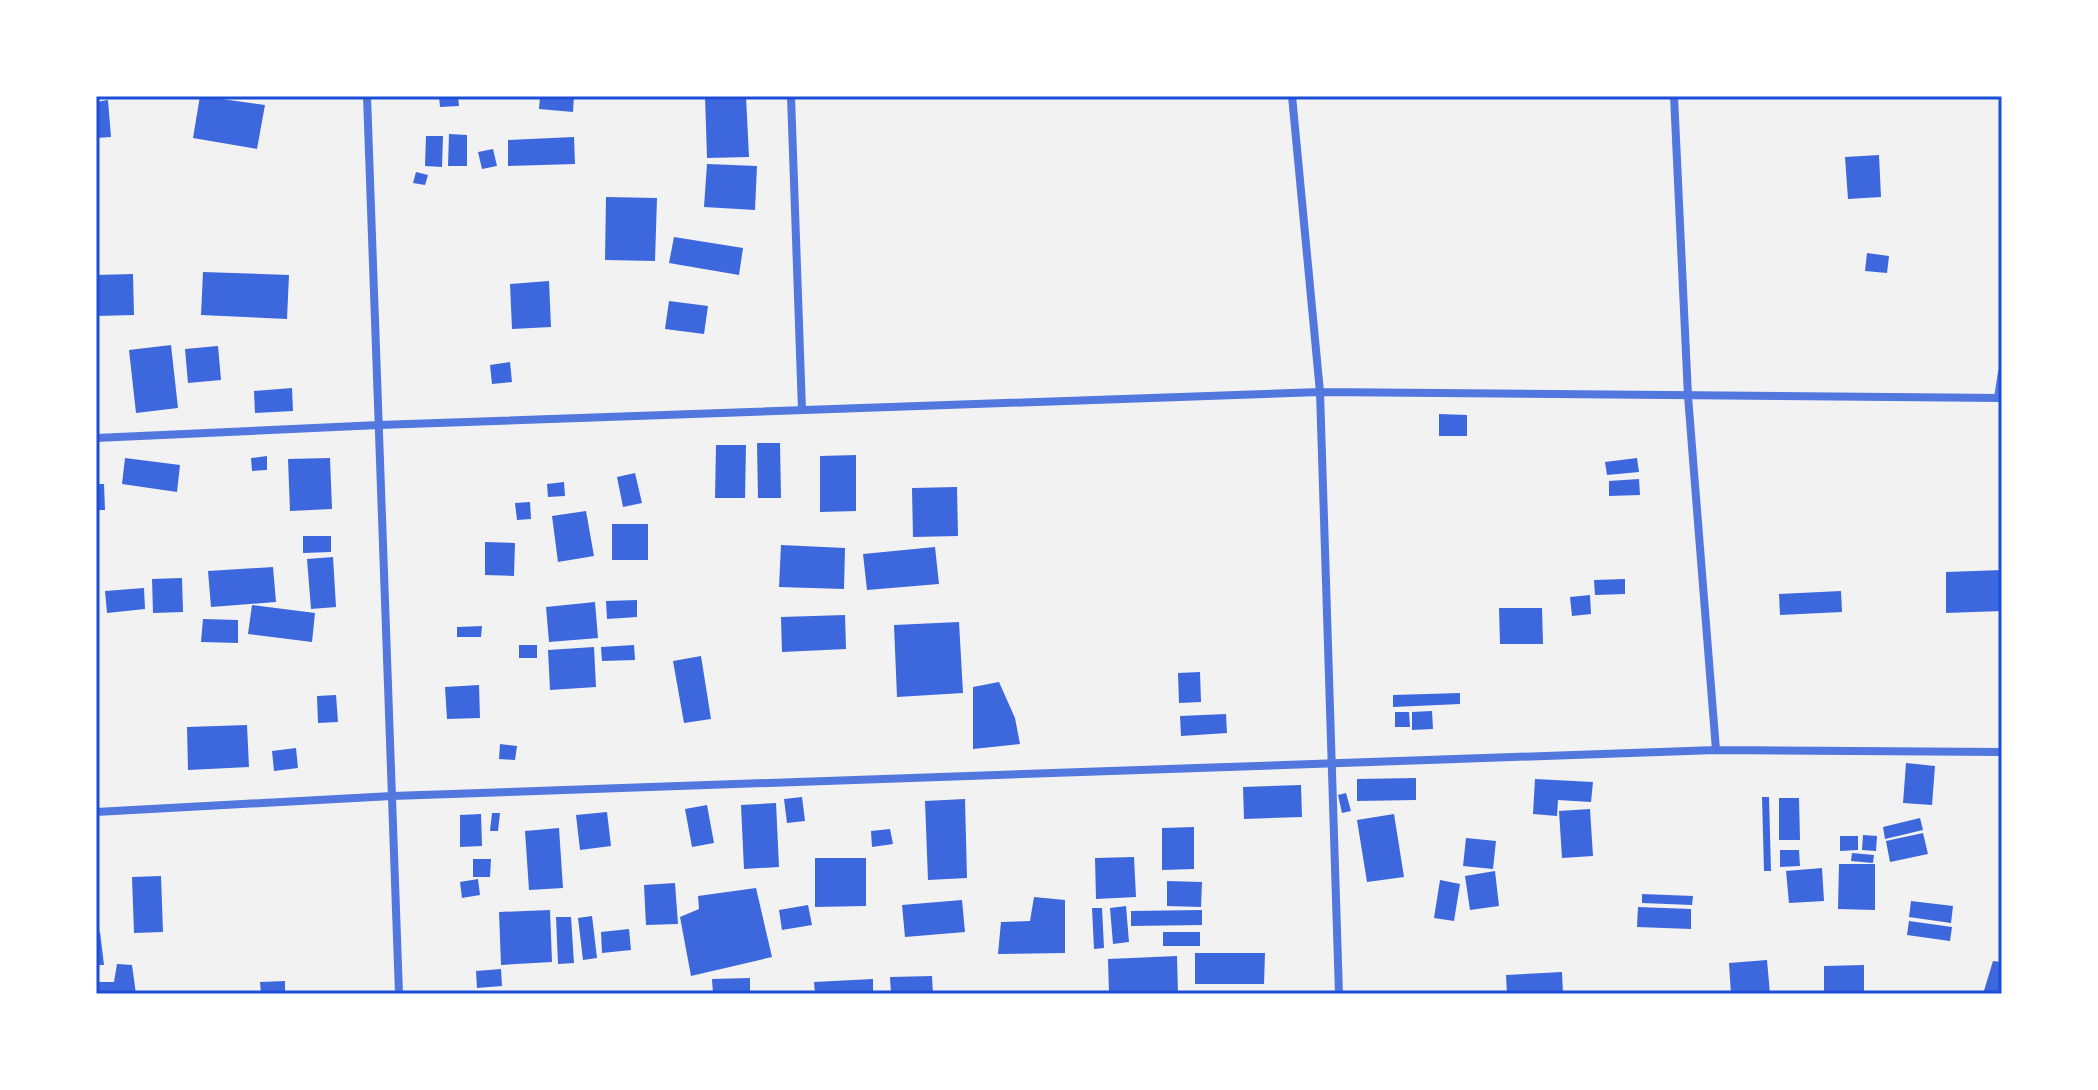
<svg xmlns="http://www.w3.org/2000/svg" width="2098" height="1090" font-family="'Open Sans',sans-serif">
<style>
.building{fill:#3d67dc}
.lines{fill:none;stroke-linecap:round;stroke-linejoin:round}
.minor{stroke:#5277de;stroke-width:8}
.neatline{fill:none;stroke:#1d4ed8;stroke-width:3}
</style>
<rect width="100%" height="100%" fill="#f2f2f2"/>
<path class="building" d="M200,96L265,105L257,149L193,138Z
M439,96H458L459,106L440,107Z
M540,96H574L573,112L539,109Z
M705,96H746L749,157L707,158Z
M108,100L111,137L96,138V102Z
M449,134L467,135V166H448Z
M426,136H443L442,167L425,166Z
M574,137L575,164L508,166V140Z
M493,149L497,166L482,169L478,152Z
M1879,155L1881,197L1848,199L1845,157Z
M707,164L757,166L755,210L704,207Z
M416,172L428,175L425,185L413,183Z
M606,197L657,198L655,261L605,260Z
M674,237L743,248L739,275L669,263Z
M1867,253L1889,256L1887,273L1865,271Z
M203,272L289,275L287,319L201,315Z
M133,274L134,315L96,316V275Z
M549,281L551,327L512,329L510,284Z
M669,301L708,306L704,334L665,329Z
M171,345L178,408L136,413L129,350Z
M218,346L221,380L188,383L185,349Z
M510,362L512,382L492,384L490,365Z
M292,388L293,411L255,413L254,391Z
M1439,414L1467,415V436H1439Z
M757,443H780L781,498H758Z
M716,445H746L745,498H715Z
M856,455V511L820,512V456Z
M267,456V470L252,471L251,458Z
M125,458L180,465L177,492L122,484Z
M330,458L332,509L290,511L288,459Z
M1637,458L1639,472L1607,475L1605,462Z
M635,473L642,503L623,507L617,477Z
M1639,479L1640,495L1609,496V481Z
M564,482L565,496L548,497L547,484Z
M96,484H104L105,510H96Z
M957,487L958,536L913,537L912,488Z
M530,502L531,519L517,520L515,503Z
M586,511L594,556L558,562L552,516Z
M612,524H648V560H612Z
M303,536H331V552L303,553Z
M485,542L515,543L514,576L485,575Z
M781,545L845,548L844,589L779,587Z
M935,547L939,584L867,590L863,554Z
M333,557L336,607L311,609L307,559Z
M273,567L276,602L211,607L208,571Z
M2002,570V611L1946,613V572Z
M182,578L183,612L153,613L152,579Z
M1625,579V594L1595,595L1594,580Z
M144,588L145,609L107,613L105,591Z
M1841,591L1842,612L1780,615L1779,594Z
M1590,595L1591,614L1572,616L1570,597Z
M637,600V617L607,619L606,601Z
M595,602L598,638L549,642L546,607Z
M252,605L315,613L312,642L248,634Z
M1499,608H1542L1543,644H1500Z
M845,615L846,649L782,652L781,617Z
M203,619L238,620V643L201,642Z
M959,622L963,693L897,697L894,625Z
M482,626L481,637H457V627Z
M519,645H537V658H519Z
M634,645L635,660L602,661L601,647Z
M594,647L596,687L550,690L548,650Z
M701,656L711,719L684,723L673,661Z
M1200,672L1201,702L1179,703L1178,673Z
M999,682L1015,718L1020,744L973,749V687Z
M479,685L480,718L447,719L445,687Z
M1460,693V704L1393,707V695Z
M336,695L338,722L318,723L317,696Z
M1432,711L1433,729L1412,730V712Z
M1395,712H1409L1410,727H1395Z
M1226,714L1227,733L1181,736L1180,716Z
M247,725L249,767L188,770L187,727Z
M500,744L517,746L515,760L499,759Z
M296,748L298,768L274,771L272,751Z
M1906,763L1935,766L1932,805L1903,803Z
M1416,778V800L1357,801V779Z
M1535,779L1593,782L1591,802L1558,800L1557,816L1533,814Z
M1301,785L1302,817L1244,819L1243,787Z
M1346,793L1351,811L1342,813L1338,795Z
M802,797L805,821L787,823L784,799Z
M1762,797H1769L1771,871H1764Z
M1779,798H1799L1800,840H1779Z
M965,799L967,878L928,880L925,801Z
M776,803L779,867L744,869L741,805Z
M707,805L714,843L692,847L685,809Z
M1590,809L1593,856L1562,858L1559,811Z
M607,812L611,846L580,850L576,815Z
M492,813H500L498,831H490Z
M481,814L482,846L460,847V815Z
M1394,814L1404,877L1367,882L1357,820Z
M1920,818L1923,830L1885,839L1883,827Z
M1194,827V869L1162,870V828Z
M559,828L563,888L529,890L525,831Z
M890,829L893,844L872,847L871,831Z
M1923,833L1928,854L1890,862L1886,841Z
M1863,835L1877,836L1876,851L1862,850Z
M1840,836H1858V850L1840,851Z
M1466,838L1496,841L1493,869L1463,866Z
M1780,850H1799L1800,866L1780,867Z
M1852,853L1874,855L1873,863L1851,861Z
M1134,857L1136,897L1096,899L1095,858Z
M815,858H866V906L815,907Z
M473,859H491L490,877H473Z
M1839,864H1875V910L1838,909Z
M1822,868L1824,901L1789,903L1786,871Z
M1495,871L1499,906L1470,910L1465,876Z
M161,876L163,932L134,933L132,877Z
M478,879L480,895L462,898L460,882Z
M1440,880L1460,884L1454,921L1434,918Z
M1167,881L1202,882L1201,907L1167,906Z
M675,883L678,924L646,925L644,885Z
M756,888L772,957L691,976L680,917L699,909L698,896Z
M1642,894L1693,896L1692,905L1642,903Z
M1034,897L1065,900V953L998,954L1001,922L1030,921Z
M962,900L965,932L905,937L902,905Z
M1911,901L1953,906L1951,923L1909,917Z
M808,905L812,925L782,930L779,910Z
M1126,906L1129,942L1113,944L1110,908Z
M1638,907L1691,909V929L1637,927Z
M1092,908H1102L1104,948L1094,949Z
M550,910L552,962L501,965L499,912Z
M1202,910V925L1131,926V911Z
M592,916L597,958L583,960L578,918Z
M556,917H571L574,963L558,964Z
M1909,921L1952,927L1950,941L1907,935Z
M629,929L631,950L602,953L601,932Z
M96,932H100L104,965H96Z
M1163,932H1200V946H1163Z
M1195,953H1265L1264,984H1195Z
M1177,956L1178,994H1109L1108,959Z
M1767,960L1770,994H1731L1729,963Z
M1993,961L2002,962V994H1983Z
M117,964L132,965L136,994H96V982H114Z
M1864,965V994H1824V966Z
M501,969L502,986L477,988L476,971Z
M1562,972L1563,994H1507L1506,975Z
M932,976L933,994H891L890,977Z
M750,978V994H713L712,979Z
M873,979V994H815L814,982Z
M285,981V994H261L260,982Z"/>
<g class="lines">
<path class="minor" d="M367,96L399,994
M791,96L802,410
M1292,96L1320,392L1339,994
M1674,96L1688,396L1716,750
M1998,398L2002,372
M96,438L379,425L1320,392L2002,398
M96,812L392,796L1716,750L2002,752"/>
</g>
<rect width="2098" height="1090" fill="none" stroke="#ffffff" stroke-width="196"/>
<rect x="98" y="98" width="1902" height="894" class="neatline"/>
</svg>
